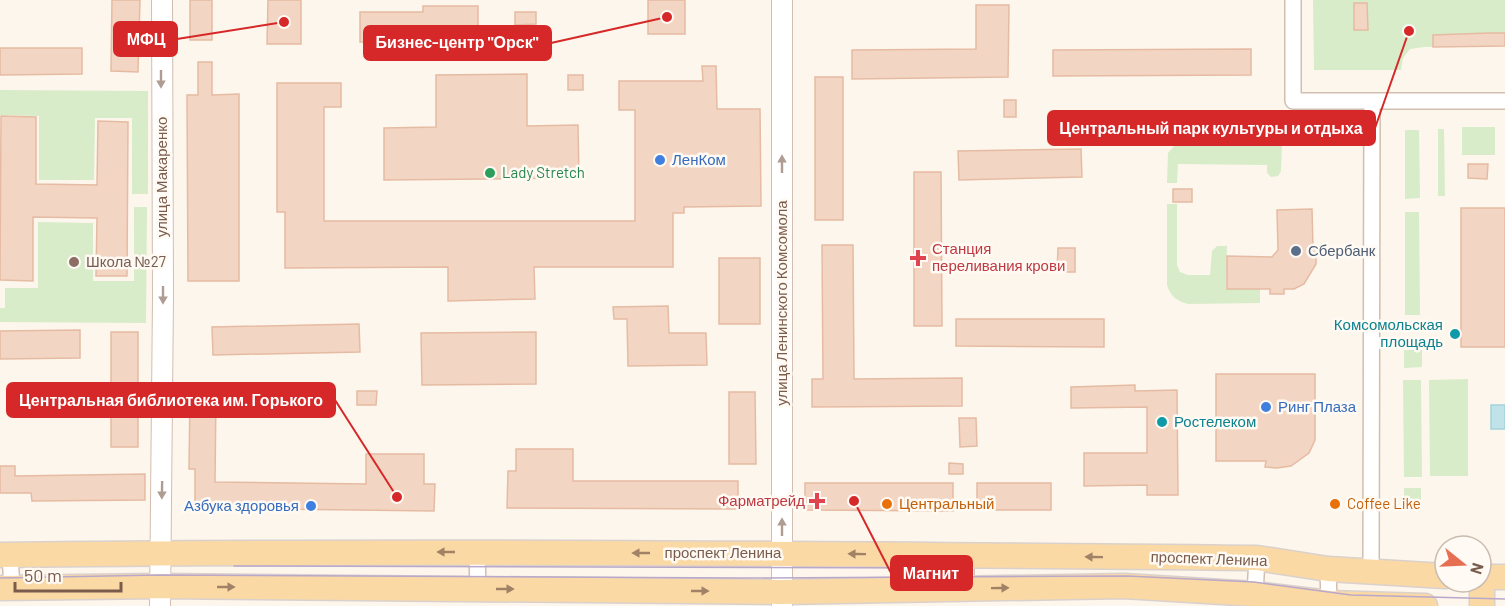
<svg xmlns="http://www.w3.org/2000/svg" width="1505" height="606" font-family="Barlow,sans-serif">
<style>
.green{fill:#d8ecc9}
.water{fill:#bfe3e8;stroke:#a5d3da;stroke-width:1.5}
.building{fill:#f3d5c3;stroke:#e6bba3;stroke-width:1.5}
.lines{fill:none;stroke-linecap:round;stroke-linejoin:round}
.minor-casing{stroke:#d1beb0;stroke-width:18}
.tertiary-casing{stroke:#d1beb0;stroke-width:22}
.primary-casing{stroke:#dad1cd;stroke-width:27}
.minor{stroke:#fff;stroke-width:15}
.tertiary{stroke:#fff;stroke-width:20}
.primary{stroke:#fbd9a5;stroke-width:24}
.tram{stroke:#b9a8c9;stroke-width:1.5}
.oneway{fill:#af9d94}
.oneway2{fill:#a18267}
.shop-dot{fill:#3f7fe0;stroke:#fffaf3;stroke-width:2}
.leisure-dot{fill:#2e9e5b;stroke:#fffaf3;stroke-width:2}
.service-dot{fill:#5c6f8a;stroke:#fffaf3;stroke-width:2}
.health-dot{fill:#e0444e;stroke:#fffaf3;stroke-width:2}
.education-dot{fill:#8d6e63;stroke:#fffaf3;stroke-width:2}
.culture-dot{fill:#0f9aa8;stroke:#fffaf3;stroke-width:2}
.food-dot{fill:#e8710a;stroke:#fffaf3;stroke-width:2}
.labels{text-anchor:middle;stroke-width:5;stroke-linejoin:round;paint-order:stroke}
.shop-label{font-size:15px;fill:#366cbe;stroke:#fffaf3;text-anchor:start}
.leisure-label{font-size:15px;fill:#27864d;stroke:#fffaf3;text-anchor:start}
.street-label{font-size:15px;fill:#7a5c4d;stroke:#fffaf3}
.health-label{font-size:15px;fill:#be3a42;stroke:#fffaf3;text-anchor:start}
.service-label{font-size:15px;fill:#4e5e75;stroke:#fffaf3;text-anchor:start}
.education-label{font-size:15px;fill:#785e54;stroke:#fffaf3;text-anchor:start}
.culture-label{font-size:15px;fill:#0d838f;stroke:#fffaf3;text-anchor:end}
.food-label{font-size:15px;fill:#c56008;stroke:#fffaf3;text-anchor:start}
.leader{fill:none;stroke:#d62828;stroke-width:2}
.callout-dot{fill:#d62828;stroke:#fffaf3;stroke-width:2}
.callout{fill:#d62828;stroke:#d62828;stroke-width:2}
.callout-label{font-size:16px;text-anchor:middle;font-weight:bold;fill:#fff}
</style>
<rect width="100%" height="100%" fill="#fdf6ec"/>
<path class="green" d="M1313,0H1505V46L1424,47L1410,49L1403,58L1401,70H1314Z
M0,90L148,91V194H132V118H95L94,180H39V116L0,115Z
M1462,127H1495V155H1462Z
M1438,129H1444L1445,196H1438Z
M1405,130H1419L1420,198L1405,199Z
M1176,144H1282L1281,171L1278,176L1271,177L1267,173V165L1178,164L1177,183H1167L1168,153Z
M1167,204H1177V265L1180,272L1188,275H1210L1212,251L1217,246H1227L1226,289H1260V303L1188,304C1177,301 1171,297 1167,285Z
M134,207H147L146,323L0,322V308H5V288H38V222L93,223V281H134Z
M1405,212H1419L1420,315H1405Z
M1404,350H1422V367L1404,368Z
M1468,379V476H1430L1429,380Z
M1403,380H1421L1422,477H1404Z
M1404,488H1421V511H1404Z"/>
<path class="water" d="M1491,405H1505V429H1491Z"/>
<path class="building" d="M112,0H140L138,72L111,71Z
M190,0H212V40H190Z
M268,0H301V44H267Z
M648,0H685V34H648Z
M1354,3H1367L1368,30H1354Z
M976,5H1009L1008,77L852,79V50L976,49Z
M423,6H478V43L360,42V12H423Z
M515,12H536V24L515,25Z
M1489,33H1505V46L1433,47V35Z
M0,48H82V74L0,75Z
M1251,49V75L1053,76V50Z
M198,62H212V95L239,94V281H188L187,95H198Z
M702,66H716L717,109H760L761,206L684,207V213H673V267H534L535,299L448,301V267L285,268V212H277V83H341V107H324V221H635V110H619V81H703Z
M527,74V126L578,125L579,178L384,180V128L436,127V75Z
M568,75H583V90H568Z
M815,77H843V220H815Z
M1004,100H1016V117H1004Z
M1,116L36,117V184L97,185L98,121L128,122L127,276H96L97,218L33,217V281L0,280Z
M1081,149L1082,177L959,180L958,151Z
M1468,164H1488L1487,179L1468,178Z
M914,172H941L942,326H914Z
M1173,189H1192V202H1173Z
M1461,208H1505V347H1461Z
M1312,209L1313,248H1316V264L1304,284L1294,289H1284V294H1270V289H1227V256L1272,257L1278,250L1277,210Z
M822,245H853L854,379L962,378V406L812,407V379H823Z
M1058,248H1075V272H1057Z
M719,258H760V324H719Z
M668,306L669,333H706L707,365L628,366L627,319H614L613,307Z
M956,319H1104V347L956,346Z
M359,324L360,352L213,355L212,327Z
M80,330V358L0,359V331Z
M111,332H138V447H111Z
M536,332V384L422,385L421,333Z
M1216,374H1315V440L1309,453L1291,466L1277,468L1265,467L1266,461H1216Z
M1135,385V391L1177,390L1178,495H1147V485L1084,486V453H1147V407L1071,408V387Z
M357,391H377L376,405H357Z
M729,392H755L756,464H729Z
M190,395H216L215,482L366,484V454H424V484H435L434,511L195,508V469H189Z
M959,418H976L977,446L960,447Z
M516,449H573V481H738V509L507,508L508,471H516Z
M949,463L963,464V474H949Z
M0,466H15V476L145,474V500L32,501L31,493H0Z
M805,483H953V511L805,510Z
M977,483H1051V510H977Z"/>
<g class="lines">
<g class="minor-casing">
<path id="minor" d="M1293,0V101H1505
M477,553L478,589
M935,554V589
M10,555L12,588
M1328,569L1329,603
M1371,572L1372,101
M966,589V555
M1255,594L1257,558"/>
</g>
<g class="tertiary-casing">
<path id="tertiary" d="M160,606L163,297L162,0
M782,606V0"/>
</g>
<g class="primary-casing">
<path id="primary" d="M0,555C419,550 838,554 1257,558L1328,569L1445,576
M1481,577H1505
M1482,577V606
M0,588L160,586L782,592L1124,586L1255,594L1329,603L1425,606"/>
</g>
<use href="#minor" class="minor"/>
<use href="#tertiary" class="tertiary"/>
<use href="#primary" class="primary"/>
<path class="tram" d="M234,566L942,568
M0,578L160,575L739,578L1127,576L1254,582L1351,595L1505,599"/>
</g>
<defs><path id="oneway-solid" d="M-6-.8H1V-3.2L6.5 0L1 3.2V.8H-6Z" transform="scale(1.5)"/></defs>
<g class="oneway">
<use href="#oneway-solid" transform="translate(161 79) rotate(90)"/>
<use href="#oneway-solid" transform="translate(782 164) rotate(-90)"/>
<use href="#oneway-solid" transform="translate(163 295) rotate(90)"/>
<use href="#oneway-solid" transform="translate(162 490) rotate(91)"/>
<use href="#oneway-solid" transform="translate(782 527) rotate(-90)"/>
</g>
<g class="oneway2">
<use href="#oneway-solid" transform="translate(446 552) rotate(-180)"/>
<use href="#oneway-solid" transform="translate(641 553) rotate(-180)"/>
<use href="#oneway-solid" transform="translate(857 554) rotate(-179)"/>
<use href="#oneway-solid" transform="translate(1094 557) rotate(-179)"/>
<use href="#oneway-solid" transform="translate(226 587)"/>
<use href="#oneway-solid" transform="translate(1000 588) rotate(-1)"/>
<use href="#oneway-solid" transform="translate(505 589)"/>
<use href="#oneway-solid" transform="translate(700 591)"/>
</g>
<g class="shop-dot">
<circle cx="660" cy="160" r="6"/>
<circle cx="1266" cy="407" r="6"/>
<circle cx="311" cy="506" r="6"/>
</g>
<circle class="leisure-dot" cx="490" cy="173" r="6"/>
<circle class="service-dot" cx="1296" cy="251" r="6"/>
<g class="health-dot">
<path d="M915 249h6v6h6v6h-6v6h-6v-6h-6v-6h6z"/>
<path d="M814 492h6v6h6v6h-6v6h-6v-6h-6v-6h6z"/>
</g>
<circle class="education-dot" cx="74" cy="262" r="6"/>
<g class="culture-dot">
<circle cx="1455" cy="334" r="6"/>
<circle cx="1162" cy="422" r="6"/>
</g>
<g class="food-dot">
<circle cx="887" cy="504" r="6"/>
<circle cx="1335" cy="504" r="6"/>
</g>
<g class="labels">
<g class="shop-label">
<text x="672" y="165">ЛенКом</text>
<text x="1278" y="412">Ринг Плаза</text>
<text x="299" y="511" text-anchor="end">Азбука здоровья</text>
</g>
<g class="leisure-label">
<text x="502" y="178">Lady Stretch</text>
</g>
<g class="street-label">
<text transform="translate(162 177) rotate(-90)" y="5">улица Макаренко</text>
<text transform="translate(782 303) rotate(-90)" y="5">улица Ленинского Комсомола</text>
<text x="723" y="558">проспект Ленина</text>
<text transform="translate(1209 559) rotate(2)" y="5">проспект Ленина</text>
</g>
<g class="health-label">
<text x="932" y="254">Станция<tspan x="932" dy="17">переливания крови</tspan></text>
<text x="805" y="506" text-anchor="end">Фарматрейд</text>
</g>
<g class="service-label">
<text x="1308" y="256">Сбербанк</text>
</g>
<g class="education-label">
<text x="86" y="267">Школа №27</text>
</g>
<g class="culture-label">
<text x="1443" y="330">Комсомольская<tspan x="1443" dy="17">площадь</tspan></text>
<text x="1174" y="427" text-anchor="start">Ростелеком</text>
</g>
<g class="food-label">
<text x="899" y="509">Центральный</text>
<text x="1347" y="509">Coffee Like</text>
</g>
</g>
<path class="leader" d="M284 22L177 39M667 17L551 43M1409 31L1375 128M397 497L335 400M854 501L891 573"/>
<g class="callout-dot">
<circle cx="284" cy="22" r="6"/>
<circle cx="667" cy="17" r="6"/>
<circle cx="1409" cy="31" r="6"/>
<circle cx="397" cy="497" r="6"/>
<circle cx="854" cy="501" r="6"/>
</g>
<g class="callout">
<rect x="114" y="22" width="63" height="34" rx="6"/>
<rect x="364" y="26" width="187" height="34" rx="6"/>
<rect x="1048" y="111" width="327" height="34" rx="6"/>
<rect x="7" y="383" width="328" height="34" rx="6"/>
<rect x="891" y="556" width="81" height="34" rx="6"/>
</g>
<g class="callout-label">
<text x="146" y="45">МФЦ</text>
<text x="457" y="48">Бизнес-центр "Орск"</text>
<text x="1211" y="134">Центральный парк культуры и отдыха</text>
<text x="171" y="406">Центральная библиотека им. Горького</text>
<text x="931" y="579">Магнит</text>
</g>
<g transform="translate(1463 564) rotate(108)"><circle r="28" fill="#fffaf3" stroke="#cabbb1" stroke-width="1.5"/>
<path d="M0-4.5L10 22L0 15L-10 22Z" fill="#e76f51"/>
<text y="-9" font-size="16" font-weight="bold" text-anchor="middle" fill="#7a5c4d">N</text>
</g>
<path d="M15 582v9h106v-9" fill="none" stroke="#7a5c4d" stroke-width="3"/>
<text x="24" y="582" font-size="18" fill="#7a5c4d" stroke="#fffaf3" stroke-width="4.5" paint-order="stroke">50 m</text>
</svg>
